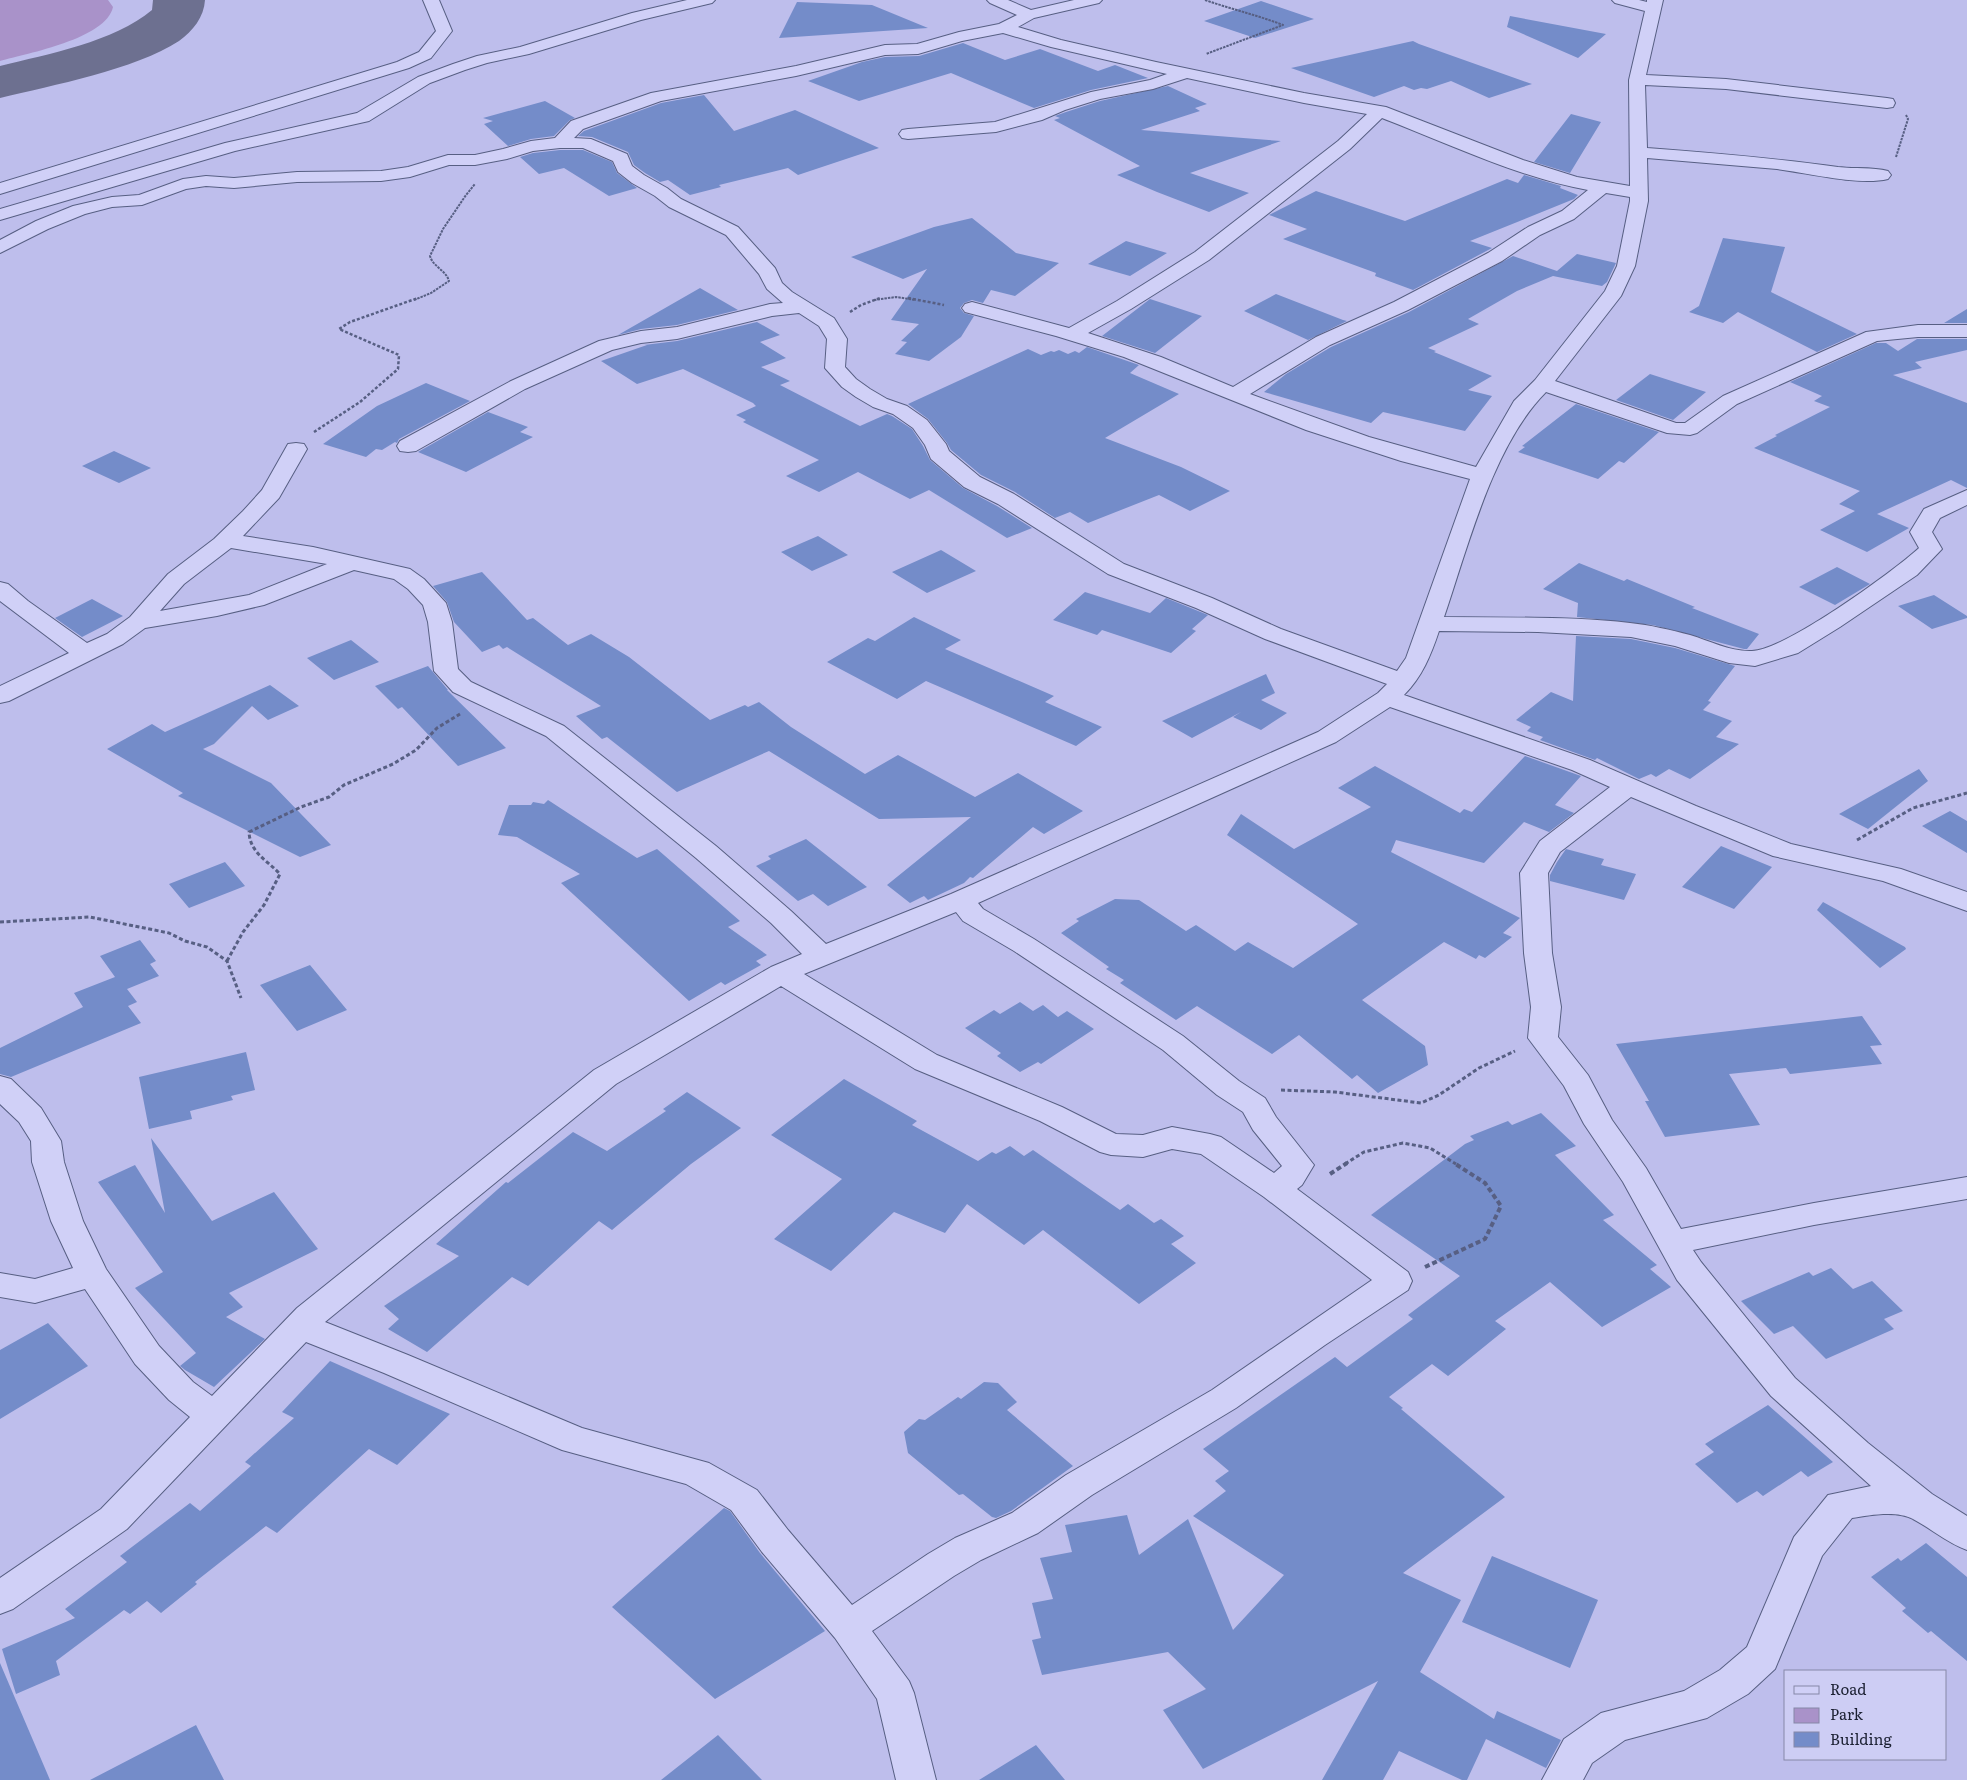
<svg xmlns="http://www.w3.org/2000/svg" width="1967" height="1780" font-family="Literata,serif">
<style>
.green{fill:#a992c9}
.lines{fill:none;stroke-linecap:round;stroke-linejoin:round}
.taxiway{fill:#6d7090;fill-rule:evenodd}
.building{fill:#748cc9}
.minor-casing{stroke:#575f83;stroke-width:2}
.path-far3{stroke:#575f83;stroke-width:2;stroke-dasharray:2.5 1;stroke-linecap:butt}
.path-far2{stroke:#575f83;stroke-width:2.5;stroke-dasharray:3 2;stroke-linecap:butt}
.path-far1{stroke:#575f83;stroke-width:3;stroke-dasharray:4 2.5;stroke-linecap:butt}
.path{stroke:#575f83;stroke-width:4;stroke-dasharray:5 3;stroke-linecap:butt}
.minor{fill:#d0d0f7;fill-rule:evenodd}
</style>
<rect width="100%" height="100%" fill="#bebeec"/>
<path class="green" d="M0,0H108L113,7C106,39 28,53 0,61Z"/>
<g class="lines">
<path class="taxiway" d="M153,0H205C204,17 193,31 179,41C134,70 53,85 0,98V66C48,54 114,42 152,10Z"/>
</g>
<path class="building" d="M1261,1L1314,19L1255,38L1204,21Z
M797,2L872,5L928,28L779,38Z
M1510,16L1606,34L1578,58L1507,27Z
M1413,41L1419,44L1532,84L1489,98L1451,81L1427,89L1421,88L1414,90L1404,86L1374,97L1291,68Z
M963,43L1005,60L1040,49L1098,71L1115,65L1148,78L1091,90L1034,108L951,73L859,101L808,81L862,62L885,57L919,56Z
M1168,86L1207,104L1195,108L1200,111L1141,130L1281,141L1190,173L1249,193L1209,212L1157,192L1117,175L1140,166L1054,120L1060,118L1055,116L1066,112L1100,101Z
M704,95L734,131L795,110L879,148L798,175L788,168L719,185L721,187L690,195L668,180L660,182L645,173L634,165L628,152L592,137L578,136L584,131L661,103Z
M545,101L575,118L570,120L554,136L531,139L508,146L484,124L493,121L483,118Z
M1571,114L1601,122L1570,173L1534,162Z
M560,150H583L612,162L617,173L637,188L609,196L564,168L539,174L520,157L533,153Z
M1524,175L1561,186L1560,188L1578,195L1574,199L1470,241L1492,248L1413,290L1375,276L1376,273L1283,239L1307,229L1269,215L1316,191L1405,221L1507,179L1518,183Z
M972,218L1016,253L1059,263L1015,296L991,290L983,303L972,300L964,303L960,308L964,313L974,316L961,337L929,361L895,354L907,342L901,341L919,324L891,320L927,269L903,279L851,257L934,227Z
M1723,238L1785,247L1771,292L1857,334L1817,352L1738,312L1723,323L1689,312L1699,306Z
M1126,241L1167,253L1130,276L1088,264Z
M1577,254L1616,263L1607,282L1602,286L1553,276L1517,291L1468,319L1479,324L1428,348L1436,351L1434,352L1492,376L1468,390L1492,396L1465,431L1383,412L1371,423L1264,392L1286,374L1331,347L1409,312L1513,256L1557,271Z
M700,288L738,310L677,325L641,329L618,335Z
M1276,294L1343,320L1347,321L1308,340L1244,311Z
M1150,299L1202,316L1155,353L1102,336Z
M1967,309V323H1944Z
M757,322L780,335L760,342L786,358L761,367L790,381L780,385L860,426L887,414L892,416L912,429L923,446L930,460L963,488L997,506L1032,528L1007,538L929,490L910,499L858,472L819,492L786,476L819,460L743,422L746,420L736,415L756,406L753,403L683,369L637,384L601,361L647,345H644L677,341Z
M1917,339H1967V350L1915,362L1922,368L1893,375L1967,403V488L1951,480L1877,514L1909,528L1867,552L1820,530L1855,511L1839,504L1860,491L1754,448L1777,436L1775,435L1830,407L1814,401L1822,396L1790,382L1876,343H1886L1898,351Z
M1087,347L1139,365L1130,373L1179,394L1105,438L1181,467L1230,491L1190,511L1159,495L1088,523L1070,512L1055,518L1015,492L981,475L951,450L947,443L928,419L908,404L1028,349L1041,355L1051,351L1054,352L1059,350L1068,354L1075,351L1079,353Z
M1650,374L1706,392L1673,420L1616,400Z
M426,383L470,401L399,439L397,443L395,442L382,450L376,449L366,457L323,444L377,406Z
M1576,404L1659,432L1624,463L1619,461L1598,479L1518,452L1525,447L1522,446Z
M488,412L528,427L520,432L533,437L466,472L418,452Z
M114,451L151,468L119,483L82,466Z
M818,536L848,555L812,571L781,552Z
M941,550L976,571L927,593L892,572Z
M1579,563L1624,581L1627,579L1695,607L1692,608L1759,634L1747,649H1744L1653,625L1577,617L1578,603L1543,589Z
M1837,567L1870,584L1835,605L1799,587Z
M482,572L527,620L533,618L568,645L591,634L629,657L710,720L745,705L748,707L759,702L791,727L865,774L898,755L975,797L1018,773L1083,811L1044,834L1033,827L973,878L970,877L964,883L928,900L924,896L910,903L887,885L971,817L879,819L769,751L677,792L607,737L602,739L576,716L601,706L507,647L503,649L499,645L482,652L454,622L447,602L433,586Z
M1085,592L1150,613L1166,598L1208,615L1192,629L1196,631L1171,653L1102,630L1097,635L1053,620Z
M1934,595L1967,616V618L1932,629L1898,606Z
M92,599L123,616L82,637L55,618Z
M914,617L961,640L945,649L1054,696L1045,702L1102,727L1076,746L926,681L897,699L827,662L868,638L875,641Z
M1576,636L1631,639L1675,648L1735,666L1708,701L1711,702L1703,710L1732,721L1716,737L1739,744L1690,779L1669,769L1656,777L1651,774L1639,779L1597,758L1595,760L1540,740L1543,737L1527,731L1531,727L1516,720L1551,692L1573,701Z
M351,640L379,662L334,680L307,658Z
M428,666L448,690H447L506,748L458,766L402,707L398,709L375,686Z
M1266,674L1275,693L1261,700L1287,713L1261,730L1233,717L1241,712L1192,738L1162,721Z
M270,685L299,706L268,720L252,706L214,744L203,749L271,783L331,845L300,857L178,796L183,793L107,749L152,724L165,732Z
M1525,756L1581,776L1555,805L1574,813L1549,832L1524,822L1484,863L1396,840L1391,852L1520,918L1503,933L1512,937L1485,958L1479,955L1476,959L1444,942L1362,1000L1425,1046L1428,1065L1378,1093L1357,1075L1352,1079L1299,1035L1272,1054L1197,1006L1176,1020L1120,983L1124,980L1106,969L1109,967L1061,933L1079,921L1076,919L1115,899L1139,900L1186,931L1196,925L1235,951L1248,942L1293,968L1358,924L1227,835L1241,814L1294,849L1371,807L1338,788L1375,766L1460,813L1464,809L1472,812Z
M1919,769L1928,781L1868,829L1839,814Z
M548,800L637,858L657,849L740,921L728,927L767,955L756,961L761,965L725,985L721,982L689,1001L561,883L580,874L517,837L498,835L509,805H531L533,802L544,804Z
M1950,811L1967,821V853L1922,826Z
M806,839L867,887L828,906L813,894L798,901L756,866L771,859L768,856Z
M1721,846L1772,867L1734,909L1682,887Z
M1566,849L1604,859L1601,865L1636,874L1624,900L1550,881V875L1557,862Z
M225,862L245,886L189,908L169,884Z
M1823,902L1905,947L1906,949L1880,968L1817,910Z
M140,940L156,961L150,964L159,976L127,989L137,1002L128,1006L141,1023L11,1077L0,1074V1048L83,1007L74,993L115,977L100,956Z
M310,965L347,1010L297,1031L260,985Z
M1020,1002L1033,1011L1043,1005L1058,1017L1067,1011L1094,1029L1041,1064L1038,1062L1020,1072L997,1056L1001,1053L965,1028L994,1010L1000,1014Z
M1862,1016L1882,1045L1870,1046L1882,1064L1790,1074L1786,1068L1729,1074L1760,1125L1665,1137L1645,1101H1649L1616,1044Z
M246,1052L255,1090L231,1096L233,1100L190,1111L192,1119L149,1129L139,1077Z
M844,1079L917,1121L912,1125L978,1161L992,1152L996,1154L1010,1146L1024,1156L1033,1150L1120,1210L1128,1204L1154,1223L1161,1219L1184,1236L1171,1244L1196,1263L1139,1304L1043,1230L1024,1245L967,1204L945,1233L894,1212L831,1271L774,1239L842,1179L771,1135Z
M687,1092L741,1128L691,1164L612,1230L599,1221L528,1286L512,1277L427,1352L388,1329L399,1319L384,1306L459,1256L436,1244L506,1182L508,1183L573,1132L607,1151L666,1111L663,1109Z
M1541,1113L1576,1146L1555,1155L1614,1215L1603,1220L1657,1265L1650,1269L1671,1287L1602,1327L1550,1282L1495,1321L1506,1329L1448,1376L1432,1364L1389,1397L1403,1408L1401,1409L1505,1497L1403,1573L1461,1600L1420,1672L1494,1719L1497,1711L1561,1740L1546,1768L1486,1739L1467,1780H1462L1399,1751L1383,1780H1322L1378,1681L1203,1769L1163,1710L1206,1689L1168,1652L1042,1675L1032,1640L1041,1638L1032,1603L1053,1599L1040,1558L1072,1552L1065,1525L1127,1515L1139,1555L1188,1519L1233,1630L1284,1575L1193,1516L1226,1491L1215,1481L1229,1471L1203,1449L1335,1357L1347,1367L1413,1319L1408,1315L1460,1276L1371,1215L1465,1144L1474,1140L1470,1136L1508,1121L1512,1125Z
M151,1138L212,1221L274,1192L318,1249L229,1293L243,1307L226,1317L265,1339L214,1387L185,1370L180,1366L196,1353L135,1288L163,1272L98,1182L135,1165L165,1213Z
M1831,1268L1853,1289L1872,1281L1903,1311L1884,1319L1894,1329L1826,1359L1793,1326L1774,1334L1741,1301L1809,1272L1813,1276Z
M48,1323L88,1366L0,1419V1350Z
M330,1361L450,1414L397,1465L369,1449L277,1533L266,1526L195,1582L197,1584L161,1613L147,1601L130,1614L124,1610L56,1661L60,1675L16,1694L2,1649L75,1618L65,1609L127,1562L120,1556L190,1503L200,1511L251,1466L245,1462L294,1418L282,1412Z
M984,1382L998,1383L1017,1402L1007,1410L1073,1466L1011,1511L996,1518L992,1517L963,1494L959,1495L908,1453L904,1432L919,1419L925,1420L958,1397L961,1399Z
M1768,1405L1833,1462L1808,1477L1801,1471L1763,1496L1757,1491L1737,1503L1695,1464L1714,1452L1705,1444Z
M724,1508L730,1511L760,1553L825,1631L715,1699L612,1607Z
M1926,1543L1967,1577V1661L1931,1631L1928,1633L1902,1611L1906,1608L1871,1577L1898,1558L1901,1561Z
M1492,1556L1598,1600L1570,1668L1462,1622Z
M0,1663L50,1780H0Z
M196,1725L224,1780H90Z
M718,1735L762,1780H661Z
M1036,1745L1065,1780H979Z"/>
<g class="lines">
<g class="minor-casing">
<path id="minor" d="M423,0H439L452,31L431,58L409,68L0,194V183L397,62L419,52L436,31Z
M687,0H715L712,3L641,20L529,54L487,63L465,70L430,83L369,121L235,151L0,220V209L225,143L357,113L418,77L453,64L477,56L520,47L632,13Z
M987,0H1008L1031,10L1074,0H1102L1099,3L1034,18L1018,27L1061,40L1156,62L1304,93L1386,107L1523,160L1577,177L1630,186L1629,80L1645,11L1615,3L1612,0H1639L1647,2V0H1663L1646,75L1726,79L1887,98L1893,99L1895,103L1893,107L1887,108L1726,89L1645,85L1647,148C1711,153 1775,158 1838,167C1855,169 1872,167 1888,171L1891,175L1888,179C1859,186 1809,173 1777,169C1734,165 1690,162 1647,158L1648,201L1635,266L1621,296L1555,381L1676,423H1685L1723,396L1866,332L1918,325H1967V337H1918L1877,341L1737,404L1697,433L1690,435L1667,433L1546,392C1493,445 1468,547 1444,617C1506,618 1569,616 1630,623C1650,625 1671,630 1690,635C1710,641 1731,652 1752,651C1785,650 1893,572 1919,548L1910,532L1924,509L1967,490V505L1940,518L1932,532L1942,549L1917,575L1840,627L1798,653L1755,666L1729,663L1675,646L1631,637L1538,632L1439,631C1431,655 1422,677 1404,695L1590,760L1696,806L1791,844L1901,869L1967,892V911L1883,881L1773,856L1631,797L1560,852L1548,873L1552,953L1561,1007L1558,1037L1588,1075L1612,1120L1646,1168L1681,1229L1814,1203L1967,1177V1199L1814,1225L1693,1250L1701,1262L1795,1378L1868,1443L1932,1494L1967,1516V1550C1947,1543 1932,1529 1913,1519C1897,1510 1869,1515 1852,1518L1822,1556L1775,1669L1748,1694L1707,1718L1625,1740L1592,1763L1583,1780H1542L1564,1739L1601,1713L1684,1691L1720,1670L1747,1647L1794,1537L1828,1495L1871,1486L1771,1396L1677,1280L1623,1182L1584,1124L1564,1086L1528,1038L1531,1007L1524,953L1520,873L1540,841L1610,787L1572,770L1390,707L1336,742L978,903L983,909L1034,939L1183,1036L1239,1081L1265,1098L1276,1117L1314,1165L1302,1185L1297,1189L1408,1272L1412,1281L1408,1290L1325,1345L1236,1408L1092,1495L1038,1533L981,1560L954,1576L872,1631L909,1681L914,1693L936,1780H896L877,1699L835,1638L762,1552L731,1510L686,1484L562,1450L384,1373L306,1342L127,1529L13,1609L0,1614V1578L101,1509L190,1417L169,1400L135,1364L85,1289L35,1303L0,1297V1273L35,1279L73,1268L51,1221L32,1162L31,1141L19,1122L0,1104V1076L11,1079L41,1108L61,1141L64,1162L83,1221L106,1269L159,1346L193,1382L212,1396L297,1308L594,1070L771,967L802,954L771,923L696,858L546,736L453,692L434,671L428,622L423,605L408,589L394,579L354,570L264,605L217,616L145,628L123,644L9,701L0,703V686L69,653L0,601V582L8,584L28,601L87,643L107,634L130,617L168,574L214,539L243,511L262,490L288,444L296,443L304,444L307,449L279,498L243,536L313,547L410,569L424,579L446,603L452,622L458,669L471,682L564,726L716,846L791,911L826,944L951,894L1318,732L1378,693L1387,684L1265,639L1196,608L1108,574L998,504L964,487L931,459L925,445L913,428L893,414L873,407L856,397L842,387L825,368L827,339L819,326L799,313L772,316L677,339L641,343L612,350L525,389L416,451L408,452L400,451L397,446L400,441L511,381L599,341L641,331L677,327L770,304L783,303L767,289L759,274L726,235L669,207L655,196L632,183L618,172L613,161L583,148H560L533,151L507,159L475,165H449L410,177L381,181L297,182L234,188L206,186L186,189L142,205L112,207L85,214L48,229L0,253V240L36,221L73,206L112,197L139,195L183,179L206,176L234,178L297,172L381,171L408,167L448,155H475L503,149L531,141L555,138L571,121L651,93L796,66L885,45L917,44L959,32L999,24L1017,15L990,3ZM1003,33L1051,47L1167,74L1150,80L1091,92L995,122L908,129L902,130L899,134L902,138L908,139L996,132L1042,120L1065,110L1100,99L1153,89L1187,78L1304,103L1367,114L1338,141L1195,252L1117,301L1069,328L972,302L965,304L962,308L965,312L1056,336L1124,357L1306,430L1401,461L1470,479L1406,658L1397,671L1281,629L1212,598L1124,564L1014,494L980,477L949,451L946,444L927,420L907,406L887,399L870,389L856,379L845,367L847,339L834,318L792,292L782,283L775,268L738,227L681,199L667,188L644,175L632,166L627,154L591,139L574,138L583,129L661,101L796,76L885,55L918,54L962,41ZM1382,118C1447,143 1520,178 1588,190L1562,211L1528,227L1488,253L1394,302L1316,337L1233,387L1161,357L1088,333L1131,309L1209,260L1350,149ZM1606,193L1630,197V201L1617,266L1605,291L1535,380L1514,401L1476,467L1369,437L1250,394L1330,345L1408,310L1502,261L1540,235L1574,219ZM231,548L327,564L249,595L160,611L184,584ZM956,912L963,921L1014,951L1163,1050L1217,1095L1243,1112L1253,1130L1282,1166L1274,1173L1221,1137L1210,1134L1172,1127L1143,1135L1116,1134L1062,1107L937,1055L804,974ZM781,986L915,1069L1040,1121L1100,1152L1111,1155L1143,1157L1172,1149L1201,1154L1264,1197L1372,1280L1212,1390L1066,1475L1012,1513L955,1538L928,1554L852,1605L788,1530L757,1490L709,1463L582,1428L408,1355L325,1322L616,1084Z"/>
</g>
<path class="path-far3" d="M1205,0C1231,9 1257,15 1283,25L1206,54
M1896,157L1908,119L1906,115
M414,300L431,293L449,281C446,270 433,267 430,256L443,229L466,195L475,184
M874,300L896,297L916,300"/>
<path class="path-far2" d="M908,298L944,305
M850,312L861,305L880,298
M314,432L360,402L398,369L399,355L339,329L350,322L418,298"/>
<path class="path-far1" d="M1857,840L1913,808L1967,793
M0,922L90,917L169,933L185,941L207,947L227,961L241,998
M227,961L243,932L264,905L280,874C267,860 250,853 249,832L301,807L329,797L344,785L393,764L416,750L437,728L460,714
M1281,1090L1335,1092L1421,1103L1439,1095L1479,1068L1515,1051
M1345,1164L1364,1152L1403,1143L1430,1148L1456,1164"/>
<path class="path" d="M1330,1174L1347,1163
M1425,1267L1485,1239L1501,1206L1485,1183L1454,1163"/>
<use href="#minor" class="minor"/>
</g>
<rect x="1784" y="1670" width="162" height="90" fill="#cdcdf4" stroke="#8688a7"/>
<rect x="1794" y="1686" width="25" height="8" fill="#d0d0f7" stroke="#8688a7"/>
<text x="1830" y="1695" font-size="15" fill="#1c2133">Road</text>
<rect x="1794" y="1708" width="25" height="15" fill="#a992c9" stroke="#8688a7"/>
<text x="1830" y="1720" font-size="15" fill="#1c2133">Park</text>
<rect x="1794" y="1732" width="25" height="15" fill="#748cc9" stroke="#8688a7"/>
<text x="1830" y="1745" font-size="15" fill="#1c2133">Building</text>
</svg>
